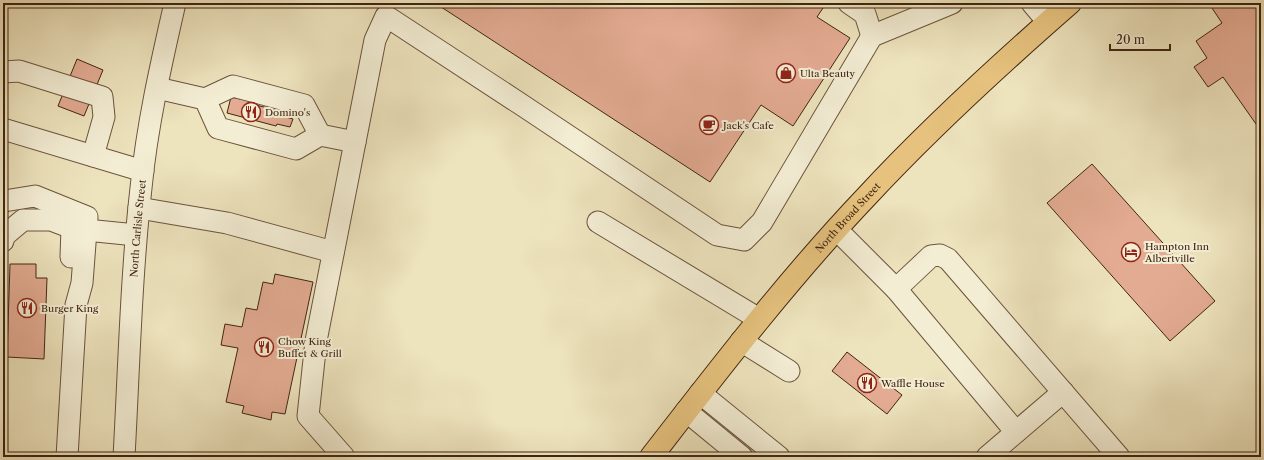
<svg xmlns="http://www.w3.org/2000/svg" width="1264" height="460" font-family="'Libre Caslon Text',serif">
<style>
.building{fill:#e3ab92;stroke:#402411}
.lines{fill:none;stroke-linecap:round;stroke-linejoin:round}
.minor-casing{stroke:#6b543c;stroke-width:23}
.major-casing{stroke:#402411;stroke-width:24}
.minor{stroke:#f3edd4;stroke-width:21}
.major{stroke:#e6c27e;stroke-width:22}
.labels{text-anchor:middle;stroke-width:4;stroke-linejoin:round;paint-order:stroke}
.poi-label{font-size:10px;fill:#402411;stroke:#f3edd4;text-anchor:start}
.street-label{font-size:10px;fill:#402411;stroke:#f3edd4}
</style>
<rect width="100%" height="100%" fill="#ede3bd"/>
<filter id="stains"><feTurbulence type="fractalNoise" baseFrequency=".005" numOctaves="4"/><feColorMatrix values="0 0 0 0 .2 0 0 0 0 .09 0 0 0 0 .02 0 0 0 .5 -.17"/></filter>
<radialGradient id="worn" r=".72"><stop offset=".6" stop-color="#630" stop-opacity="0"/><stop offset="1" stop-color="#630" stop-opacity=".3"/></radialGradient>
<path class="building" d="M435,3H815L823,8L817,17L850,38L793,126L761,105L710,182Z
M1212,3H1261V120L1256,124L1223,77L1208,87L1194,67L1207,58L1196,41L1222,23L1210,5Z
M77,59L103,70L84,116L58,106Z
M242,92L251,94L248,103L280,111L279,115L293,119L290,127L277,124L276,126L227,113L231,97L240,99Z
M1092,164L1215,301L1170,341L1047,203Z
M10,264H36V278H47L44,359L7,357Z
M275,274L313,282L285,414L272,412L271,420L242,413L244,406L226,402L238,348L221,345L225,324L242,327L246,308L257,310L263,282L273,284Z
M847,352L902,395L887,414L832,371Z"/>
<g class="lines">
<g class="minor-casing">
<g id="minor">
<path d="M849,3L865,14L872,36"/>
<path d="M1032,3L1048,22"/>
<path d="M3,72L19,71L102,97L104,117L93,156"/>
<path d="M157,88L205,99L218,128L296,149L320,135L355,142"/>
<path d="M205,99L233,86L304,105L320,135"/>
<path d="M3,129L143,171"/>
<path d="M3,202L4,201L35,196L87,217L82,283L76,305L67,457"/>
<path d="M139,208L227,223L333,252"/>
<path d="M598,222L759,319"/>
<path d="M86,230L136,235"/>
<path d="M837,230L896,289L1016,432"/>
<path d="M3,241L4,236L23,220H51L72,228L71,257"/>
<path d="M896,289L931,256L940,255L948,259L1119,457"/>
<path d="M741,341L789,371"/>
<path d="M700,393L779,457"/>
<path d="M686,411L742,457"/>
<path id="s1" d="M124,457C129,367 131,277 141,188C147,126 161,64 175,3"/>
<path d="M344,457L308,416L316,341L355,142L375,40L386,16L522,105L717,235L744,240L762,222L872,36L952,3"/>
<path d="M987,457L1063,392"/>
</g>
</g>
<g class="major-casing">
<g id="major">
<path id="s2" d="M651,457C720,368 789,278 867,196C931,127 999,65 1070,3"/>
</g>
</g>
<use href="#minor" class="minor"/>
<use href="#major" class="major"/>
</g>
<defs>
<g id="shop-ring" transform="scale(1)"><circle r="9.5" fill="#f3edd4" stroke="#8f2418" stroke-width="1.5"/><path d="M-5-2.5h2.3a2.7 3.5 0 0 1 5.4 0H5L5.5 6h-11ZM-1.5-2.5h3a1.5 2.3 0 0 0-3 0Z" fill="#8f2418"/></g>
<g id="restaurant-ring" transform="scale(1)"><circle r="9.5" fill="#f3edd4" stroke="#8f2418" stroke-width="1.5"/><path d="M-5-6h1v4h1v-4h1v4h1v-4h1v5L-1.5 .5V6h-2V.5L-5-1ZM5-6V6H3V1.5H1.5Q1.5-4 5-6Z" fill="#8f2418"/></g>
<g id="cafe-ring" transform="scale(1)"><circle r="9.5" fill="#f3edd4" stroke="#8f2418" stroke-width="1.5"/><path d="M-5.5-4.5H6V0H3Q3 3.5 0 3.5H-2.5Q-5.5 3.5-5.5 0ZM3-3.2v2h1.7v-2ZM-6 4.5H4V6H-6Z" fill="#8f2418"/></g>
<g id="hotel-ring" transform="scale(1)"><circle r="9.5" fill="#f3edd4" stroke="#8f2418" stroke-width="1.5"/><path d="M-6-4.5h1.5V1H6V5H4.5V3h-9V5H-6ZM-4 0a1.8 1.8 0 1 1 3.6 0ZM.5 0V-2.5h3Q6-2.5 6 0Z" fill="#8f2418"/></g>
</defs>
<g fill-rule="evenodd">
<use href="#shop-ring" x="786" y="73"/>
<use href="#restaurant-ring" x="251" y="112"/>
<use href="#cafe-ring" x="709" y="125"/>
<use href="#hotel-ring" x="1131" y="252"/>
<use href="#restaurant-ring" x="27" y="308"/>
<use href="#restaurant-ring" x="264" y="347"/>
<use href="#restaurant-ring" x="867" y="383"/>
</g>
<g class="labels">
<g class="poi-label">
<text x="800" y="77">Ulta Beauty</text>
<text x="265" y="116">Domino's</text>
<text x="723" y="129">Jack's Cafe</text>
<text x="1145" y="250">Hampton Inn<tspan x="1145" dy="12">Albertville</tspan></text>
<text x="41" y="312">Burger King</text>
<text x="278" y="345">Chow King<tspan x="278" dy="12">Buffet &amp; Grill</tspan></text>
<text x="881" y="387">Waffle House</text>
</g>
<g class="street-label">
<text dy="4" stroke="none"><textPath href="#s2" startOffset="310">North Broad Street</textPath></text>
<text dy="4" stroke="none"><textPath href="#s1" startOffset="229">North Carlisle Street</textPath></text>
</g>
</g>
<rect width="1264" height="460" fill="none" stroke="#ede3bd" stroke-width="16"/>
<rect x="4" y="4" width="1256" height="452" fill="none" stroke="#402411" stroke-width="2"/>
<rect x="8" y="8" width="1248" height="444" fill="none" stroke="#402411"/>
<path d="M1110 44v6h60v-6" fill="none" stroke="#402411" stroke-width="2"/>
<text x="1116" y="44" font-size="12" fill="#402411" stroke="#f3edd4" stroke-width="3" paint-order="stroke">20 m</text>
<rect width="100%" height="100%" filter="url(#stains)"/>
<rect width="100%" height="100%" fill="url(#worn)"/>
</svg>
